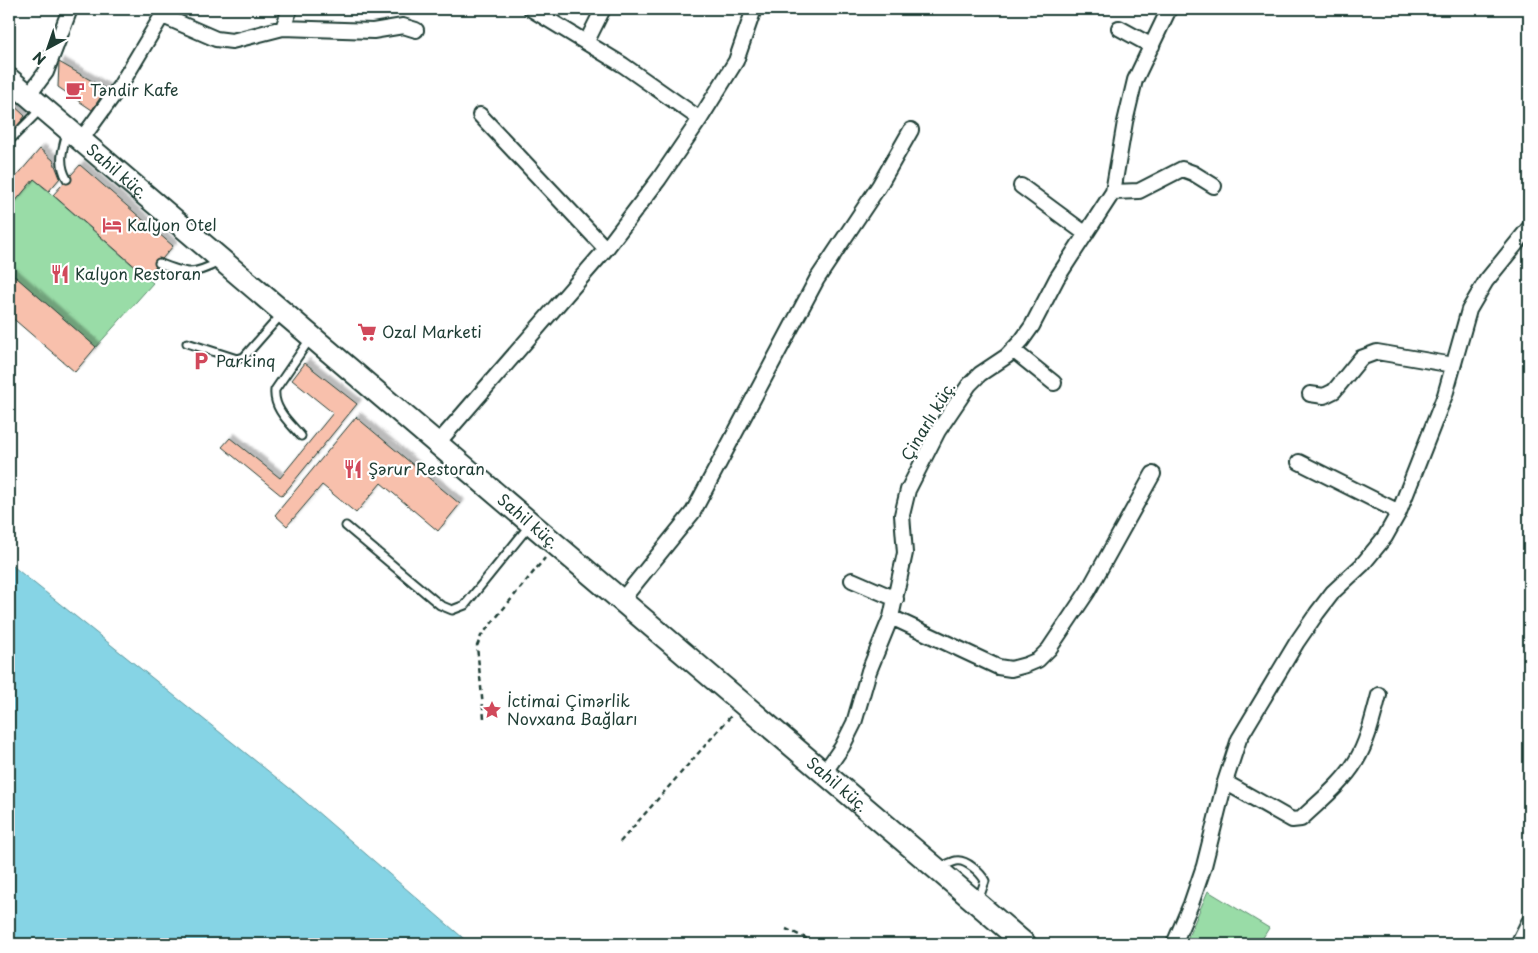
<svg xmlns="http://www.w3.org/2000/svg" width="1538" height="953" font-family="'Playpen Sans',sans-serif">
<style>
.green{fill:#99dca7;stroke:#5c8c6e}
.water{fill:#86d4e5;stroke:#5d989e}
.building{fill:#f8c0ac;stroke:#1f3d34;filter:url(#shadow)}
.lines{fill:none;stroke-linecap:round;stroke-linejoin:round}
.service-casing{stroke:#1f3d34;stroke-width:11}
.minor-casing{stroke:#1f3d34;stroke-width:18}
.primary-casing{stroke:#1f3d34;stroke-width:25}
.path{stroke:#1f3d34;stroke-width:2.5;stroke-dasharray:5 4;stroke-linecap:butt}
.service{stroke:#fff;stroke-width:7}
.minor{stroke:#fff;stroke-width:14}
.primary{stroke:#fff;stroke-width:21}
.labels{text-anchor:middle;stroke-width:4.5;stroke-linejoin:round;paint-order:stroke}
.poi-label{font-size:16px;fill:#1f3d34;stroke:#fff;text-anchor:start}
.street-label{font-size:16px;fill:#1f3d34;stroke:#fff}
</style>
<defs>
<filter id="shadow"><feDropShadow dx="4.5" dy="-4.5" stdDeviation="1" flood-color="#0004"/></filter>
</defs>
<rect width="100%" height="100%" fill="#fff"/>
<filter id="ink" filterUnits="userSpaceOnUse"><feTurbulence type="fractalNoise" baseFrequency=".02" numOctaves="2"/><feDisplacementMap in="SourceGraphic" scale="10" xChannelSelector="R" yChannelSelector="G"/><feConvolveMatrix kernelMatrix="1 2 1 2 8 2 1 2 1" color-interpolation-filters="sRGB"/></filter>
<g filter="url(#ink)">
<path class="green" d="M34,179L153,283L96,347L9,271V209Z
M1208,891L1269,928L1259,944H1185Z"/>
<path class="water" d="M9,563L293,791L470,944H9Z"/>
<path class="building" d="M59,62L106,89L92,110L58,87Z
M9,101L25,116L15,129L9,124Z
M40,149L53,160L60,178L49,191L34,179L9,209V185Z
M80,165L173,246L147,277L53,195Z
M9,271L96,347L75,372L9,315Z
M305,363L357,404L282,496L222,447L230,438L280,478L333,413L292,380Z
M356,417L460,504L438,531L381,483L356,513L322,485L287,526L275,515Z"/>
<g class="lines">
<g class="service-casing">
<path id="service" d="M67,133C62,150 58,163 67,179
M9,141L40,110
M159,263C186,274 192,276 219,262
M187,343L237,359L244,357L281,315
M301,436C290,423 273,409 275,390L310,339
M346,526L440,605L452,610L465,605L529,526
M941,867C946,865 951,862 956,861C966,859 981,873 985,881L978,901"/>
</g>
<g class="minor-casing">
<path id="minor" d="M531,9L623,65L700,119
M163,16L216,39L232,41L283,28L373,31L403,26L416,30
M283,28L290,9
M1119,28L1152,46
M587,41L603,9
M28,96L46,72L70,9
M480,115L606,249
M81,140L120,86L166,9
M1021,186L1086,234
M1113,192L1139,191L1182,169L1193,173L1214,186
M1013,350L1054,383
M1310,394L1324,396L1334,391L1361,358L1377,352L1453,365
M437,444L606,249L659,179L700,119L736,61L754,9
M1299,462L1399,512
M852,580L896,599
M621,601L693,512L817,279L879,186L911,130
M891,617L998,667L1011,669L1026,665L1038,660L1049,649L1088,591L1153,474
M824,773L842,747L854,723L869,671L891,617L905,553L902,515L908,490L938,431L969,385L980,374L1007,356L1022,340L1032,326L1057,278L1113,192L1125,122L1135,80L1169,9
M1225,782L1292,820L1301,819C1320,801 1343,783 1356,761C1368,741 1373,717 1379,695
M1174,944L1191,904L1204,866L1225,782L1239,739L1297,642L1317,613L1333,592L1362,565L1385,537L1399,512L1445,395L1469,310L1486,281L1529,228
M1518,944L1529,922"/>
</g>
<g class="primary-casing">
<g id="primary">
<path id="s1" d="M9,79L1025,944"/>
</g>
</g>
<path class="path" d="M484,718L477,646L481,636L545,558
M620,842L731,716
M786,929L819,944"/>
<use href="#service" class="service"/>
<use href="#minor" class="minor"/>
<use href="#primary" class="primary"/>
</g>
</g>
<defs>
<g id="cafe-bare" transform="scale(1.5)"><path d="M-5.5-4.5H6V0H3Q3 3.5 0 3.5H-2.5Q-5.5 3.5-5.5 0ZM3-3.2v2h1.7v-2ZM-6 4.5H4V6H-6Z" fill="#d1495b" stroke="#fff" stroke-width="2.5" paint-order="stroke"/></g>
<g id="hotel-bare" transform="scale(1.5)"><path d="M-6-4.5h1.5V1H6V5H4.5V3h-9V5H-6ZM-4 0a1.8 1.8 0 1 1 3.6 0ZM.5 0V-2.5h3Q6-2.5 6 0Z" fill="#d1495b" stroke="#fff" stroke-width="2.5" paint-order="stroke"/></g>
<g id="restaurant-bare" transform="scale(1.5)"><path d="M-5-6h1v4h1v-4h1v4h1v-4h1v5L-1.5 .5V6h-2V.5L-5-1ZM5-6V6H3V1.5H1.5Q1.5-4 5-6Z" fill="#d1495b" stroke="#fff" stroke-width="2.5" paint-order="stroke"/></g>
<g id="supermarket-bare" transform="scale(1.5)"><path d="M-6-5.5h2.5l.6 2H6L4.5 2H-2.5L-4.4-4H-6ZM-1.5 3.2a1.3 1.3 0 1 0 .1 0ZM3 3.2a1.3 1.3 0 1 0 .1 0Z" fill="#d1495b" stroke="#fff" stroke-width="2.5" paint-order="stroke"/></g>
<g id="parking-bare" transform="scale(1.5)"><path d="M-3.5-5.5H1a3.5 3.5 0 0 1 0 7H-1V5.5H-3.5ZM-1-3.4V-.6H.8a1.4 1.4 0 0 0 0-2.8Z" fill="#d1495b" stroke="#fff" stroke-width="2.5" paint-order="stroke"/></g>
<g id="sight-bare" transform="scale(1.5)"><path d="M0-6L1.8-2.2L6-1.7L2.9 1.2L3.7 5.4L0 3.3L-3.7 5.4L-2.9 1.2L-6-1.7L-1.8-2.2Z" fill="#d1495b" stroke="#fff" stroke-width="2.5" paint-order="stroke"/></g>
</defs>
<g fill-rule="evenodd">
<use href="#cafe-bare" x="75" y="90"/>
<use href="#hotel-bare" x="112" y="225"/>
<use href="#restaurant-bare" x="60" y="274"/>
<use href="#supermarket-bare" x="367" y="332"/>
<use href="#parking-bare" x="201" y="361"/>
<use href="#restaurant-bare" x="353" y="469"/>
<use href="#sight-bare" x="492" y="710"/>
</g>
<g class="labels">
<g class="poi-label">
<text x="90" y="96">Təndir Kafe</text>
<text x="127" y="231">Kalyon Otel</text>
<text x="75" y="280">Kalyon Restoran</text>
<text x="382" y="338">Ozal Marketi</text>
<text x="216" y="367">Parkinq</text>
<text x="368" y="475">Şərur Restoran</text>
<text x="507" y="707">İctimai Çimərlik<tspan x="507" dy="18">Novxana Bağları</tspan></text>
</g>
<g class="street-label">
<text dy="6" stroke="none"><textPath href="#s1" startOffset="142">Sahil küç.</textPath></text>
<text transform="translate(928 421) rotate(-59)" y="6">Çinarlı küç.</text>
<text dy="6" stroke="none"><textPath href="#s1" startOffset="682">Sahil küç.</textPath></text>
<text dy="6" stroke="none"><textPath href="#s1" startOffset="1088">Sahil küç.</textPath></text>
</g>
</g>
<rect width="1538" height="953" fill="none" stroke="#fff" stroke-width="30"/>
<rect x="15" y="15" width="1508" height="923" fill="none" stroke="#1f3d34" stroke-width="2" filter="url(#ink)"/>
<g transform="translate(48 48) rotate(220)" stroke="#ffffff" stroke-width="4" paint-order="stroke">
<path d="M0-4L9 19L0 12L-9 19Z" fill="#1f3d34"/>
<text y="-8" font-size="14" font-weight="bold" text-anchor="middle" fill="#1f3d34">N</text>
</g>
</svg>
